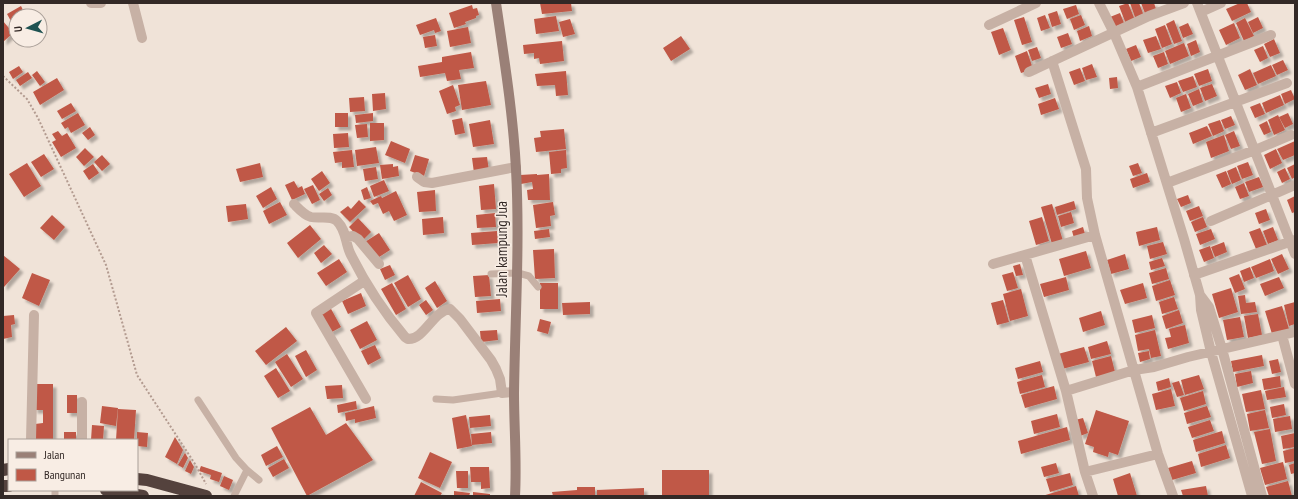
<svg xmlns="http://www.w3.org/2000/svg" width="1298" height="499" font-family="'PT Sans Narrow',sans-serif">
<style>
.building{fill:#c05846;filter:url(#shadow)}
.lines{fill:none;stroke-linecap:round;stroke-linejoin:round}
.path{stroke:#b39b90;stroke-width:2;stroke-dasharray:2 2;stroke-linecap:butt}
.lane{stroke:#c7b1a5;stroke-width:7}
.street{stroke:#c7b1a5;stroke-width:10}
.secondary{stroke:#9a8077;stroke-width:10}
.highway{stroke:#54423d;stroke-width:12}
.labels{text-anchor:middle;stroke-width:3;stroke-linejoin:round;paint-order:stroke}
.street-label{font-size:15px;fill:#332926;stroke:#f8ede4}
</style>
<defs>
<filter id="shadow"><feDropShadow dx="3.5" dy="3.5" stdDeviation="1" flood-color="#0004"/></filter>
</defs>
<rect width="100%" height="100%" fill="#f0e3d8"/>
<path class="building" d="M540,3H571L572,11L542,14Z
M1128,3L1135,20L1126,24L1119,6Z
M1130,3H1139L1144,16L1136,20Z
M1141,3H1154L1157,12L1146,16Z
M1240,3H1247L1251,12L1232,21L1226,9Z
M472,5L473,9L477,8L479,15L476,16V18L465,22L466,24L454,28L449,13Z
M1076,5L1079,14L1067,19L1063,9Z
M21,6L26,16H16V21L12,23L7,14Z
M1057,11L1061,24L1052,27L1048,14Z
M1120,13L1124,23L1114,27L1110,17Z
M1045,15L1050,28L1041,31L1037,18Z
M1081,15L1085,25L1074,30L1070,19Z
M556,16L559,31L536,34L534,19Z
M1024,17L1032,42L1022,45L1014,20Z
M1258,17L1263,28L1253,33L1248,22Z
M436,18L441,31L435,33L434,30L420,35L416,25Z
M1245,18L1254,36L1244,41L1236,23Z
M570,19L575,34L563,37L559,22Z
M1174,20L1182,41L1174,44L1166,24Z
M3,21L13,33L3,42Z
M1188,23L1193,34L1183,38L1179,27Z
M1234,23L1240,38L1226,45L1219,30Z
M1165,25L1172,44L1162,48L1155,29Z
M1089,26L1092,36L1080,41L1077,31Z
M468,27L471,43L450,47L447,31Z
M1003,28L1011,50L999,55L991,32Z
M1068,33L1072,44L1061,48L1057,37Z
M435,35L437,46L425,48L423,37Z
M681,36L690,49L671,61L663,48Z
M1156,36L1161,49L1148,53L1143,40Z
M1274,39L1280,53L1270,57L1264,44Z
M1196,40L1200,52L1191,56L1187,44Z
M562,41L564,61L540,64L539,58L534,59V53L524,54L523,45Z
M1184,43L1189,56L1170,64L1165,51Z
M1136,45L1141,57L1131,61L1126,49Z
M1263,46L1268,58L1260,62L1254,50Z
M1037,47L1041,58L1032,61L1028,50Z
M1027,51L1033,69L1021,73L1015,56Z
M471,52L474,68L459,70L461,79L447,81L445,73L420,77L418,66L442,62V57Z
M1164,52L1168,64L1158,68L1153,56Z
M1283,60L1288,70L1277,75L1272,65Z
M1092,64L1097,77L1086,80L1082,68Z
M1271,65L1276,76L1258,84L1253,73Z
M19,66L23,72L13,79L9,72Z
M1080,68L1085,81L1074,85L1069,72Z
M1208,69L1212,81L1199,86L1194,74Z
M1250,69L1257,85L1245,90L1238,75Z
M37,71L45,82L40,86L32,75Z
M566,71L568,95L556,96L555,85L537,86L535,74Z
M28,72L32,78L20,86L16,80Z
M1193,76L1197,87L1183,92L1178,81Z
M1117,77L1118,88L1110,89L1109,78Z
M57,78L64,90L40,105L33,92Z
M486,81L491,105L462,110L458,85Z
M1177,82L1181,93L1170,98L1165,86Z
M1048,84L1051,94L1039,98L1035,88Z
M1212,84L1217,96L1205,101L1200,88Z
M453,85L460,105L455,107L456,111L447,114L439,91Z
M1199,89L1203,102L1193,106L1188,94Z
M1291,90L1295,99L1285,104L1281,94Z
M385,93L386,109L373,111L372,94Z
M1186,94L1191,108L1181,112L1176,98Z
M1280,95L1284,105L1266,113L1262,103Z
M364,97L365,111L350,112L349,98Z
M1055,98L1059,109L1041,115L1038,104Z
M71,103L76,111L62,119L57,111Z
M1260,103L1265,114L1255,118L1250,107Z
M78,113L85,125L71,133L68,127L65,129L61,123Z
M335,113H348V127H335Z
M373,113V121L356,123L355,115Z
M1288,113L1293,124L1285,128L1279,117Z
M1278,115L1285,130L1274,135L1268,120Z
M1231,116L1235,125L1225,129L1221,120Z
M462,118L465,133L455,135L452,120Z
M490,120L494,144L473,147L469,124Z
M1220,120L1224,131L1213,136L1208,124Z
M1267,121L1271,132L1264,135L1259,125Z
M370,123H384V140L370,141Z
M367,124L368,137L357,138L355,125Z
M1207,126L1212,136L1193,144L1189,133Z
M90,127L95,135L88,140L82,133Z
M564,129L566,149L536,152L534,138L541,137L540,131Z
M58,131L62,136L67,133L76,148L61,157L52,142L56,140L52,134Z
M1234,131L1240,146L1231,149L1225,135Z
M348,133L349,147L334,148L333,134Z
M1224,135L1229,151L1211,158L1206,142Z
M391,141L410,149L405,163L385,155Z
M1295,141V155L1283,160L1277,149Z
M376,147L379,163L357,166L355,150Z
M85,148L94,157L84,166L76,157Z
M1276,149L1282,163L1270,169L1264,155Z
M352,150L354,167L342,168V162L335,163L333,152Z
M566,150L567,168L561,169V173L551,174L549,152Z
M44,154L54,169L41,177L31,162Z
M102,155L110,164L102,171L94,162Z
M415,155L429,159L424,176L410,171Z
M487,157L489,171L474,173L472,158Z
M1248,162L1253,175L1242,179L1237,166Z
M27,163L41,186L24,197L9,174Z
M260,163L263,177L240,182L236,169Z
M1138,163L1142,173L1133,176L1129,166Z
M93,164L99,173L89,180L83,171Z
M393,164V167L398,166L399,176L382,179L380,165Z
M1295,164V177L1292,179L1287,168Z
M376,167L378,179L365,181L363,169Z
M1236,167L1241,180L1232,184L1227,171Z
M1285,168L1290,179L1282,183L1277,172Z
M322,171L330,183L319,191L311,179Z
M1226,171L1231,184L1222,188L1216,175Z
M1147,173L1150,182L1133,188L1130,179Z
M537,174V175L549,174L550,200H528L527,190L533,189L532,182L521,184L520,175Z
M1259,177L1263,187L1249,192L1245,182Z
M384,180L389,191L374,197L370,186Z
M294,181L298,188L302,186L305,194L292,200L285,185Z
M1244,183L1249,196L1240,199L1235,187Z
M494,184L496,209L481,210L479,186Z
M313,185L320,200L312,204L304,189Z
M271,187L277,199L263,208L256,196Z
M367,187L371,198L364,200L361,190Z
M328,188L332,195L324,201L319,194Z
M435,190L436,211L419,212L417,192Z
M396,191L407,215L394,221L389,211L383,214L378,203L373,205L370,201L381,196L382,198Z
M1188,195L1191,203L1181,207L1177,199Z
M1295,196V212L1292,213L1287,200Z
M359,200L366,207L350,222L340,212L348,206L351,209Z
M1074,201L1076,209L1057,215L1055,207Z
M280,202L287,215L269,224L263,211Z
M553,202L555,215L550,216L551,226L536,228L533,205Z
M246,204L248,219L228,222L226,206Z
M1052,204L1063,241L1052,244L1041,207Z
M1199,206L1203,216L1190,221L1186,211Z
M1266,209L1270,220L1259,224L1255,213Z
M1071,212L1074,223L1061,227L1058,216Z
M495,213L496,227L477,228L476,215Z
M52,215L65,227L54,240L40,228Z
M443,217L444,233L423,235L422,219Z
M1042,217L1049,241L1036,245L1029,221Z
M1203,217L1207,227L1195,232L1191,222Z
M358,218L371,232L362,241L349,227Z
M310,225L321,239L298,258L287,243Z
M1083,227L1085,234L1074,238L1072,231Z
M1157,227L1160,240L1139,246L1136,232Z
M1273,227L1278,240L1268,244L1263,231Z
M1260,228L1267,245L1256,249L1249,232Z
M549,229L550,237L535,239L534,231Z
M1211,229L1215,239L1200,245L1196,234Z
M497,231L498,243L472,245L471,233Z
M379,233L390,250L376,259L365,242Z
M1163,242L1167,254L1150,259L1147,246Z
M1224,242L1227,252L1215,257L1211,247Z
M324,245L332,254L321,263L314,253Z
M1210,246L1214,258L1204,262L1199,250Z
M554,249L555,278L535,279L533,250Z
M1086,251L1091,268L1064,276L1059,259Z
M1125,254L1129,269L1111,274L1107,260Z
M1282,254L1289,269L1278,274L1271,259Z
M3,255L20,269L4,287L3,286Z
M1162,258L1165,266L1151,270L1149,262Z
M339,259L347,272L326,286L317,273Z
M1270,259L1274,271L1256,278L1251,267Z
M1020,264L1023,275L1016,276L1013,266Z
M390,265L395,275L385,280L380,269Z
M1250,267L1254,278L1244,282L1240,271Z
M1166,268L1169,279L1152,284L1149,273Z
M1013,272L1018,288L1007,291L1002,275Z
M32,273L50,280L39,306L22,298Z
M1239,274L1245,289L1235,293L1229,278Z
M408,275L421,299L408,307L394,283Z
M489,275L491,296L475,297L473,276Z
M1066,277L1069,290L1044,297L1040,284Z
M1279,277L1284,288L1265,296L1260,284Z
M1170,280L1175,295L1156,301L1152,286Z
M435,281L447,301L437,308L425,288Z
M392,283L406,309L396,315L381,289Z
M540,283H558V309H540Z
M1143,283L1147,298L1125,304L1120,290Z
M1231,288L1238,312L1219,318L1212,294Z
M1021,289L1028,316L1010,321L1003,294Z
M361,293L366,306L348,314L342,301Z
M1245,295L1246,303L1255,302L1257,312L1241,314L1238,296Z
M1174,297L1178,309L1162,314L1159,302Z
M500,299L501,311L477,313L476,301Z
M426,300L433,310L426,315L419,305Z
M1003,300L1009,322L997,325L991,303Z
M590,302V314L563,315L562,303Z
M1295,302V324L1289,326L1284,305Z
M1282,306L1289,329L1272,334L1265,311Z
M330,307L341,327L330,333L319,313Z
M1179,310L1183,323L1166,329L1162,316Z
M1101,311L1105,325L1083,332L1079,318Z
M1258,314L1262,335L1248,338L1244,316Z
M14,315L15,324L11,325L12,337L3,339V316Z
M1152,315L1155,328L1135,333L1132,320Z
M1240,317L1244,337L1227,340L1223,320Z
M540,319L551,322L548,334L537,331Z
M367,321L377,340L360,349L350,330Z
M1185,325L1189,343L1168,349L1165,338L1171,337L1169,329Z
M286,327L297,341L266,365L255,351Z
M497,330L498,340L481,342L480,331Z
M1155,330L1161,356L1151,358L1149,349L1138,351L1135,335Z
M1107,341L1111,354L1091,359L1088,347Z
M375,345L381,358L368,365L361,351Z
M1084,347L1089,362L1062,369L1058,354Z
M306,350L317,370L306,377L295,356Z
M1149,351L1150,359L1140,362L1138,353Z
M287,354L303,379L291,387L275,362Z
M1262,355L1264,366L1233,372L1231,361Z
M1111,356L1115,372L1096,377L1092,361Z
M1278,359L1281,372L1272,374L1269,361Z
M1040,361L1043,372L1018,379L1015,368Z
M276,368L290,391L278,398L264,376Z
M1251,371L1253,383L1237,387L1235,374Z
M1042,375L1045,387L1020,394L1017,382Z
M1199,375L1204,389L1185,395L1181,380Z
M1280,376L1281,387L1264,390L1262,379Z
M1169,378L1171,387L1158,391L1156,382Z
M1179,381L1184,395L1177,397L1172,383Z
M34,384H53V440H35V424L43,423V410H34Z
M342,385L343,398L327,399L325,386Z
M1054,386L1057,399L1025,408L1021,395Z
M1284,387L1286,397L1267,400L1265,391Z
M1171,389L1175,406L1156,410L1152,394Z
M1261,390L1265,409L1246,412L1242,394Z
M1203,391L1206,404L1184,411L1180,398Z
M67,395H77V413H67Z
M356,401L357,409L338,413L337,405Z
M1284,404L1286,415L1272,418L1270,407Z
M102,406L118,408L116,426L100,423Z
M374,406L376,418L355,423V419L346,421L345,413Z
M1207,406L1211,417L1187,424L1184,413Z
M310,407L326,435L346,423L373,460L307,496L271,428Z
M118,409L136,410L134,440H116Z
M1096,410L1129,421L1118,455L1109,452L1108,457L1093,452L1094,447L1085,444Z
M1265,410L1269,428L1250,431L1247,414Z
M1057,414L1060,427L1034,434L1031,421Z
M466,415L472,446L457,449L452,418Z
M490,415L491,426L470,428L469,417Z
M1290,416L1292,429L1275,432L1273,419Z
M1083,418L1088,433L1080,436L1075,420Z
M1210,420L1214,431L1192,438L1188,427Z
M92,425L104,426L103,440H91Z
M1067,427L1070,440L1021,454L1018,441Z
M1270,429L1276,461L1262,464L1254,432Z
M1222,431L1225,443L1196,452L1193,440Z
M64,432H76V440H64Z
M137,432L148,433L147,447L137,446Z
M491,432L492,443L472,445L471,434Z
M1295,433V447L1283,449L1281,436Z
M175,437L183,450L177,464L165,457Z
M1226,445L1230,458L1201,467L1198,454Z
M277,446L283,457L266,466L261,455Z
M1295,448V461L1285,463L1283,451Z
M430,452L452,462L440,488L418,478Z
M185,453L188,458L183,468L178,465Z
M284,459L289,468L273,477L268,468Z
M190,460L194,467L191,474L185,471Z
M1192,461L1196,473L1172,480L1168,468Z
M1283,462L1287,479L1265,485L1260,468Z
M1056,463L1059,473L1044,477L1041,467Z
M1295,463V473L1291,474L1289,465Z
M201,466L222,473L219,482L210,479L211,475L199,471Z
M470,467H489L490,488L481,489V482H471Z
M662,470H709V496H662Z
M456,471H468V488H457Z
M1070,473L1073,485L1050,492L1046,479Z
M1130,473L1137,496H1118L1113,479Z
M224,476L233,480L229,490L220,486Z
M1288,481L1292,496H1269L1266,487Z
M421,482L442,493L440,496H414Z
M1076,486L1079,496H1042Z
M1206,486L1208,496H1183L1181,490Z
M577,487H595V496H553L552,492L577,490Z
M644,488V496H597V490Z
M454,491L470,493L469,496H454Z
M473,492L490,494V496H473Z"/>
<g class="lines">
<path class="path" d="M3,76L27,99L38,118L106,265L137,375L195,464L206,484"/>
<path class="lane" d="M491,274L518,273L529,276L538,287
M436,399L453,400L502,393
M198,400L236,458L247,470L234,496
M247,470L259,480
M55,490V496"/>
<path class="street" d="M91,3H101
M133,3L142,38
M1099,3L1114,33L1137,87L1184,239L1200,295L1201,310L1211,352L1252,496
M1197,3L1295,254
M1201,12L1221,3
M989,25L1036,3
M1052,61L1086,169L1087,198L1095,235L1158,454L1173,496
M1029,72L1149,16L1184,3
M1137,87L1271,35
M1151,133L1287,83
M417,177L424,182L432,183L516,167
M1167,183L1255,150L1291,135
M294,204C299,209 304,215 311,217C319,219 331,215 337,221C347,231 345,244 351,255C366,285 383,311 405,337L408,339C424,340 433,311 450,309L460,319L491,360L496,369L500,379L502,393L514,392
M1211,221L1295,185
M346,237L353,236L358,239L379,264
M1025,255L1066,391
M993,264L1095,235
M1194,275L1295,240
M364,281L316,313L366,399
M1200,295L1209,307L1222,349L1262,496
M1282,335L1295,384
M31,440L34,315
M82,440V402
M1085,472L1158,454
M1093,496L1085,472L1066,391L1134,370L1154,367L1188,357L1295,332"/>
<path class="secondary" d="M496,3C504,58 513,113 516,169C520,244 515,318 514,393C514,427 517,462 515,496"/>
<path class="highway" d="M3,470L9,469
M137,479L147,480L206,496
M3,486H9
M106,490L143,496"/>
</g>
<g class="labels">
<g class="street-label">
<text transform="translate(502 249) rotate(-90)" y="5">Jalan kampung Jua</text>
</g>
</g>
<rect width="1298" height="499" fill="none" stroke="#332926" stroke-width="8"/>
<rect x="8" y="439" width="130" height="52" fill="#f8ede4" stroke="#a99f98"/>
<rect x="16" y="452" width="20" height="6" fill="#9a8077" stroke="#a99f98"/>
<text x="44" y="459" font-size="12" fill="#332926">Jalan</text>
<rect x="16" y="469" width="20" height="12" fill="#c05846" stroke="#a99f98"/>
<text x="44" y="479" font-size="12" fill="#332926">Bangunan</text>
<g transform="translate(28 28) rotate(264)"><circle r="19" fill="#f8ede4" stroke="#a99f98"/>
<path d="M0-3L7 15L0 10L-7 15Z" fill="#1e5251"/>
<text y="-6" font-size="11" font-weight="bold" text-anchor="middle" fill="#332926">U</text>
</g>
</svg>
